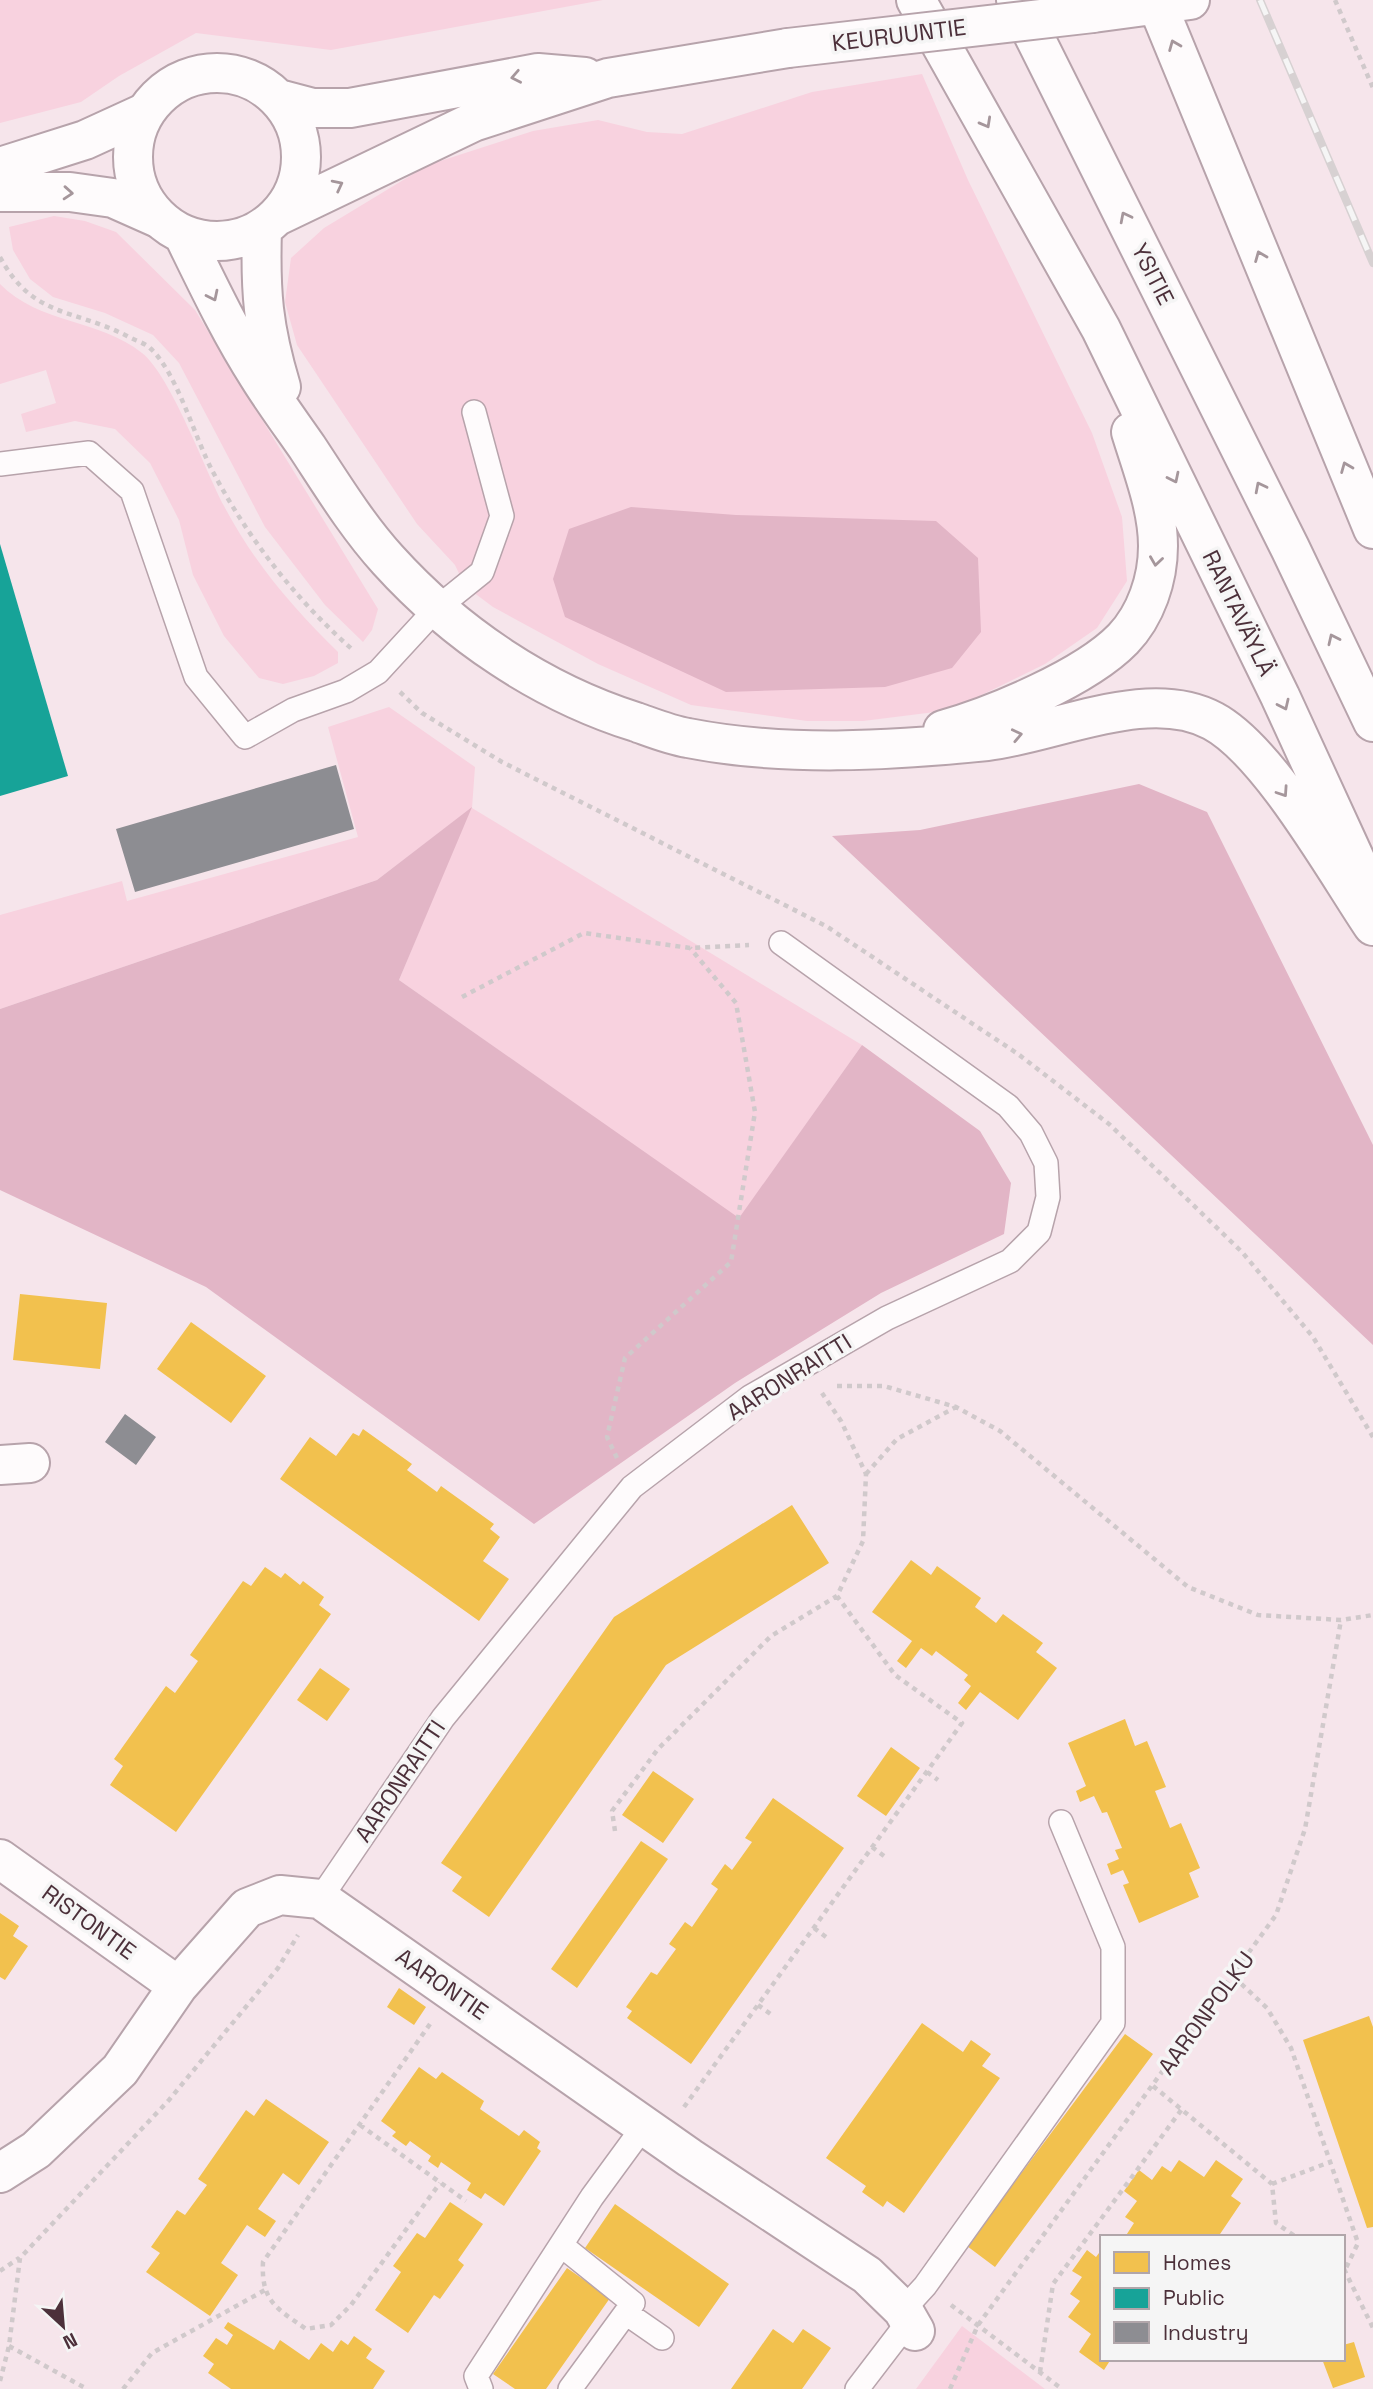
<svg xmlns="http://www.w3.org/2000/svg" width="1373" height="2389" font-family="'Space Grotesk',sans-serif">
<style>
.green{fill:#f8d2df}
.forest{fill:#e2b5c6}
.homes{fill:#f2c14e}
.public{fill:#17a398}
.industry{fill:#8d8d92}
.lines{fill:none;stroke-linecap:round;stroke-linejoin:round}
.service-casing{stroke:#b7a3ab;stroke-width:26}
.minor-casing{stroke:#b7a3ab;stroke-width:42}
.secondary-casing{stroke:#b7a3ab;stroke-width:42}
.trunk-casing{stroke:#b7a3ab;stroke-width:42}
.motorway-casing{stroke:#b7a3ab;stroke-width:42}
.path{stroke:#d0c9cb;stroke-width:4.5;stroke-dasharray:5 5;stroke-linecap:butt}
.service{stroke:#fefbfc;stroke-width:23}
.minor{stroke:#fefbfc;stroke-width:38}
.secondary{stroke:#fefbfc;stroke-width:38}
.trunk{stroke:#fefbfc;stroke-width:38}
.motorway{stroke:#fefbfc;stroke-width:38}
.rail-casing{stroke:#d7d1d2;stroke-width:8}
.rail{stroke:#f5f5f5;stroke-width:5;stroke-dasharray:16;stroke-linecap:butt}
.trunk-bridge-casing{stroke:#b7a3ab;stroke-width:42;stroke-linecap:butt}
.trunk-bridge{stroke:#fefbfc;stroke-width:38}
.oneway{stroke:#a5969b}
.labels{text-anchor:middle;stroke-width:7;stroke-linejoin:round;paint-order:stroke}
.street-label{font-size:23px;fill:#4c303a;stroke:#f5f5f5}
</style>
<rect width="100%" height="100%" fill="#f6e5eb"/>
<path class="green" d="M0,0H603L331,50L196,33L119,76L81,102L0,123Z
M922,74L968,180L1092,433L1122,517L1127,581L1097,628L1045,664L951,710L863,721H807L691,705L598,664L493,607L465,586L455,565L417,524L297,345L285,302L291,258L324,228L428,165L533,131L598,120L647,132L682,134L812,92Z
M54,216L85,221L116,232L195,310L378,609L372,630L363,642L325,605L265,527L179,363L153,335L105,313L53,297L30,279L13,250L9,227Z
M0,284C39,324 100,319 142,353C171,376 205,470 224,506C254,563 293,608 338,652V663L314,676L283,684L259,678L224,636L193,575L179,520L150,463L115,429L75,421L26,432L21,414L56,403L46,370L0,384Z
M389,707L475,767L472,808L862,1045L739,1219L399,980L470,809L377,880L0,1009V915L122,881L127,901L358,837L328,727Z
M962,2326L1045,2389H916Z"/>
<path class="forest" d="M631,507L736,515L936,521L978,558L981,632L952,668L885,687L726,692L565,617L553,579L569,529Z
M1139,784L1207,812L1373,1145V1345L832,836L920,830Z
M472,807L399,980L739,1218L862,1045L980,1131L1011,1183L1004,1234L881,1293L735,1383L534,1524L206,1287L0,1190V1009L377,880Z"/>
<path class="homes" d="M20,1294L107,1303L100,1369L13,1360Z
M191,1322L266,1376L231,1423L157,1369Z
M363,1429L412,1464L407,1470L437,1492L441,1486L494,1524L490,1529L500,1537L483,1561L509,1579L479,1621L280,1479L310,1437L336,1456L353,1433L359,1436Z
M792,1505L829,1563L666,1665L489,1917L452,1891L462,1877L441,1863L614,1617Z
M911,1560L931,1575L937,1566L981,1598L975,1607L996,1623L1003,1614L1043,1643L1036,1652L1057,1668L1018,1720L980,1692L966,1710L958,1703L971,1686L964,1680L968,1675L936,1651L932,1656L921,1648L906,1668L897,1661L912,1641L872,1612Z
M265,1567L281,1578L285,1573L300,1585L303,1581L324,1597L319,1605L331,1614L176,1832L110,1785L123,1766L114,1759L166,1686L175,1693L198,1661L190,1655L243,1581L251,1586Z
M320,1668L350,1689L327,1721L297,1700Z
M1125,1719L1135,1746L1147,1741L1166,1787L1155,1791L1170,1828L1181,1823L1200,1868L1189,1873L1199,1897L1139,1923L1123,1885L1129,1883L1123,1870L1111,1875L1107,1864L1119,1859L1115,1850L1122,1848L1107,1812L1102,1813L1094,1796L1080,1802L1076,1791L1086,1786L1068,1743Z
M891,1747L920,1768L886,1816L857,1796Z
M653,1771L694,1799L663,1843L622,1815Z
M773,1798L844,1848L691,2064L627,2018L632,2011L626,2007L651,1972L657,1975L676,1949L669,1944L685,1922L692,1927L718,1889L711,1884L725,1864L732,1870L752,1842L745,1838Z
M641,1841L668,1859L577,1988L551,1969Z
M0,1913L19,1926L13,1936L28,1946L5,1980L0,1977Z
M399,1988L426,2007L414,2025L387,2007Z
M1369,2016L1373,2027V2227L1367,2228L1303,2040Z
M922,2023L963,2052L971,2040L991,2054L982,2066L1000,2078L904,2213L887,2201L883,2207L862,2192L866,2186L826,2158Z
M1125,2034L1153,2054L995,2267L967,2246Z
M419,2067L436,2079L442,2072L484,2101L480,2109L519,2136L524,2130L540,2142L537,2148L541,2151L504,2206L485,2193L481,2199L467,2190L471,2183L441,2162L438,2168L428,2161L431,2156L410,2141L406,2146L392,2136L396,2132L381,2121Z
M266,2099L329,2142L299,2185L283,2173L258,2209L276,2221L265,2237L247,2225L221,2263L238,2275L210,2316L146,2272L160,2253L151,2247L177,2210L185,2215L207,2185L198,2179L246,2110L254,2116Z
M1179,2160L1204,2177L1216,2160L1243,2179L1231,2196L1241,2203L1218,2237H1125L1134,2223L1125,2217L1137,2201L1124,2191L1139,2170L1152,2180L1162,2166L1171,2172Z
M450,2202L483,2224L458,2260L464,2265L440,2299L434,2295L408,2333L375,2310L401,2272L393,2266L417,2233L425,2238Z
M615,2204L729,2284L699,2327L585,2248Z
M1102,2249V2359H1111L1104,2370L1079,2352L1091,2334L1068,2317L1080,2301L1070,2294L1082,2277L1072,2271L1087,2250L1096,2257Z
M567,2268L610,2298L546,2389H515L493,2374Z
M228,2322L274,2350L280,2340L309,2360L321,2343L333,2352L341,2340L348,2345L354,2336L372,2349L366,2358L385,2371L373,2389H231L208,2373L214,2364L203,2356L216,2338L227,2345L233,2335L224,2328Z
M773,2329L793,2343L803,2329L831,2348L802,2389H731Z
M1354,2342L1365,2377L1333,2388L1322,2359H1343V2345Z"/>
<path class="public" d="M0,544L68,776L0,796Z"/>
<path class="industry" d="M336,765L354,829L135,892L116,829Z
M125,1414L156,1437L136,1465L105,1442Z"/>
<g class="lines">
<g class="service-casing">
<path id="service" d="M0,464L89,453L132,491L196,677L245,737L293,710L346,691L378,672L436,609L482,572L502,516L474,412
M320,1899L443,1718L632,1487L750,1397L887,1318L1010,1261L1039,1232L1048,1197L1046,1163L1031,1133L1008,1106L781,943
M561,2245L633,2303L570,2389
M903,2310L925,2286L1113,2023V1947L1061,1822
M626,2313L662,2338
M481,2389L476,2376L592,2197L644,2126
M857,2389L909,2321"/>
</g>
<g class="minor-casing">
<path id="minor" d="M0,1465L30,1463
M0,1859L178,1986
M0,2173L36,2150L120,2070L178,1986L247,1908L280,1895L320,1899L690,2158L867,2275L903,2310L915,2331"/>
</g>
<g class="secondary-casing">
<path id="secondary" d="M0,167L85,140L144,113
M0,192H70L113,198L158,218"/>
</g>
<g class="trunk-casing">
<path id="trunk" d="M916,0L1101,329L1280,696L1365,881
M1157,4L1373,529
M1093,13L1190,0
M133 157a84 84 0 1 1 168 0a84 84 0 1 1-168 0Z
M279,99L313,108H350L538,73L585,77
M277,216L473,122L608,78L788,48
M262,229C260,292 263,327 281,387
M183,234C207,283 230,332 259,377C274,401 291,424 307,447C332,485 357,526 388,560C455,634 541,692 636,722C653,728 670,735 688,738C785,757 889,751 987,741C1056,733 1148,686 1213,721C1269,751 1336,871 1373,926
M943,730C995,715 1085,678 1123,639C1146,615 1158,579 1158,546C1158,508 1142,468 1131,432"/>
</g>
<g class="motorway-casing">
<path id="motorway" d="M1016,0L1290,548L1373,722"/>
</g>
<path class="path" d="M1335,0L1373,88
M0,257C33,318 72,308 127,336C134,340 145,343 150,348C177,372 195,439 213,472C249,540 297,601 354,651
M400,692L422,713L502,762L826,926L1018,1054L1109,1124L1242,1252L1313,1337L1373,1437
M462,997L584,933L690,948L749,945
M837,1386H884L956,1407L1000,1431L1188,1587L1258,1615L1341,1620L1373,1615
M617,1458L607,1437L625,1358L731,1262L755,1112L736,1003L690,948
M866,1474L897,1439L956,1407
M927,1772L938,1780
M615,1831L612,1811L658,1749L771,1636L837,1596L863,1541L866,1474L841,1421L822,1393
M872,1847L884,1856
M814,1928L826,1937
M1234,1977L1267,2008L1291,2048L1358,2243L1345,2270
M758,2005L772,2015
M430,2024L263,2262C261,2301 276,2308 306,2329L331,2325L351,2305L440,2183
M1153,2086L1272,2184L1276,2223L1296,2237
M684,2107L962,1723L895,1675L837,1596
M360,2125L466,2201
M1272,2184L1330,2162
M1344,2269L1373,2328
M0,2271L19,2258
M951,2305L1062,2389
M9,2346L87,2389
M1040,2372L1053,2284L1182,2109
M0,2381L9,2346L20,2258L169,2100L278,1968L298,1935
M123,2389L152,2353L265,2290
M950,2389L978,2325L1276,1915L1305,1829L1341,1620"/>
<use href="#service" class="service"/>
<use href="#minor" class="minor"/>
<use href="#secondary" class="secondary"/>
<use href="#trunk" class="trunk"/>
<use href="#motorway" class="motorway"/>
<g class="rail-casing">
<path id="rail" d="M1260,0L1373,263"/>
</g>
<use href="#rail" class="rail"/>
<g class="trunk-bridge-casing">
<path id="trunk-bridge" d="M788,48L1093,13"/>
</g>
<use href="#trunk-bridge" class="trunk-bridge"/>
</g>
<defs><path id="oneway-chevron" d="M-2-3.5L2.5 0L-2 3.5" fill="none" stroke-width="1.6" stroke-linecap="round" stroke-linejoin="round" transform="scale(1.75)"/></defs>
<g class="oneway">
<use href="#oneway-chevron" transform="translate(1174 45) rotate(-112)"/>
<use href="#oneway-chevron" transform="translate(516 77) rotate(169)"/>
<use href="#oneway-chevron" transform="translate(986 123) rotate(61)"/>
<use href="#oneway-chevron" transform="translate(338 185) rotate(-27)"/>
<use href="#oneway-chevron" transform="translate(68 193) rotate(4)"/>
<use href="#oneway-chevron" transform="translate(1125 217) rotate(-117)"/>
<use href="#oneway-chevron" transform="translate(1260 256) rotate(-112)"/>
<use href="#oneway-chevron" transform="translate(213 296) rotate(64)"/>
<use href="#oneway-chevron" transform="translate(1346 467) rotate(-112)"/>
<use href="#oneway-chevron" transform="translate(1174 478) rotate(64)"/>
<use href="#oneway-chevron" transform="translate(1260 487) rotate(-117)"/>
<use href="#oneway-chevron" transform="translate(1156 561) rotate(98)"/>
<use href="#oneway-chevron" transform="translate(1333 639) rotate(-115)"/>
<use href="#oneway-chevron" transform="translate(1284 705) rotate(65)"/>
<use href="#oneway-chevron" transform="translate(1017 735) rotate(-12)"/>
<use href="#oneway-chevron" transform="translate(1283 792) rotate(56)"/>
</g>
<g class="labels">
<g class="street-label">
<text transform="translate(899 35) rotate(-7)" y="8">KEURUUNTIE</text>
<text transform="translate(1153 274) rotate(63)" y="8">YSITIE</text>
<text transform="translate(1239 613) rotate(64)" y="8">RANTAVÄYLÄ</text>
<text transform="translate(789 1377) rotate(-32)" y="8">AARONRAITTI</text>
<text transform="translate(400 1781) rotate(-56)" y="8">AARONRAITTI</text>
<text transform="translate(89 1922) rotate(36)" y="8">RISTONTIE</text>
<text transform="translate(442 1984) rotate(35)" y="8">AARONTIE</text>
<text transform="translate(1206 2013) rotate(-54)" y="8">AARONPOLKU</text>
</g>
</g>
<rect x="1100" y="2235" width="245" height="126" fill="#f5f5f5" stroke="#b1a6aa" stroke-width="2"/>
<rect x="1114" y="2252" width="35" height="21" fill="#f2c14e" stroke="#b1a6aa" stroke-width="2"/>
<text x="1163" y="2270" font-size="21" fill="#4c303a">Homes</text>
<rect x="1114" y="2288" width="35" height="21" fill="#17a398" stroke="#b1a6aa" stroke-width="2"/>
<text x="1163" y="2305" font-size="21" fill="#4c303a">Public</text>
<rect x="1114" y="2322" width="35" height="21" fill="#8d8d92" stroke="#b1a6aa" stroke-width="2"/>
<text x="1163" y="2340" font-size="21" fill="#4c303a">Industry</text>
<g transform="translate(63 2326) rotate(154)" stroke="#f5f5f5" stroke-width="5" paint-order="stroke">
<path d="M0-5L12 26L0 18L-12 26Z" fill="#4c303a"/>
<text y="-10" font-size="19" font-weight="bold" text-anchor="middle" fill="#4c303a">N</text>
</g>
</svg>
